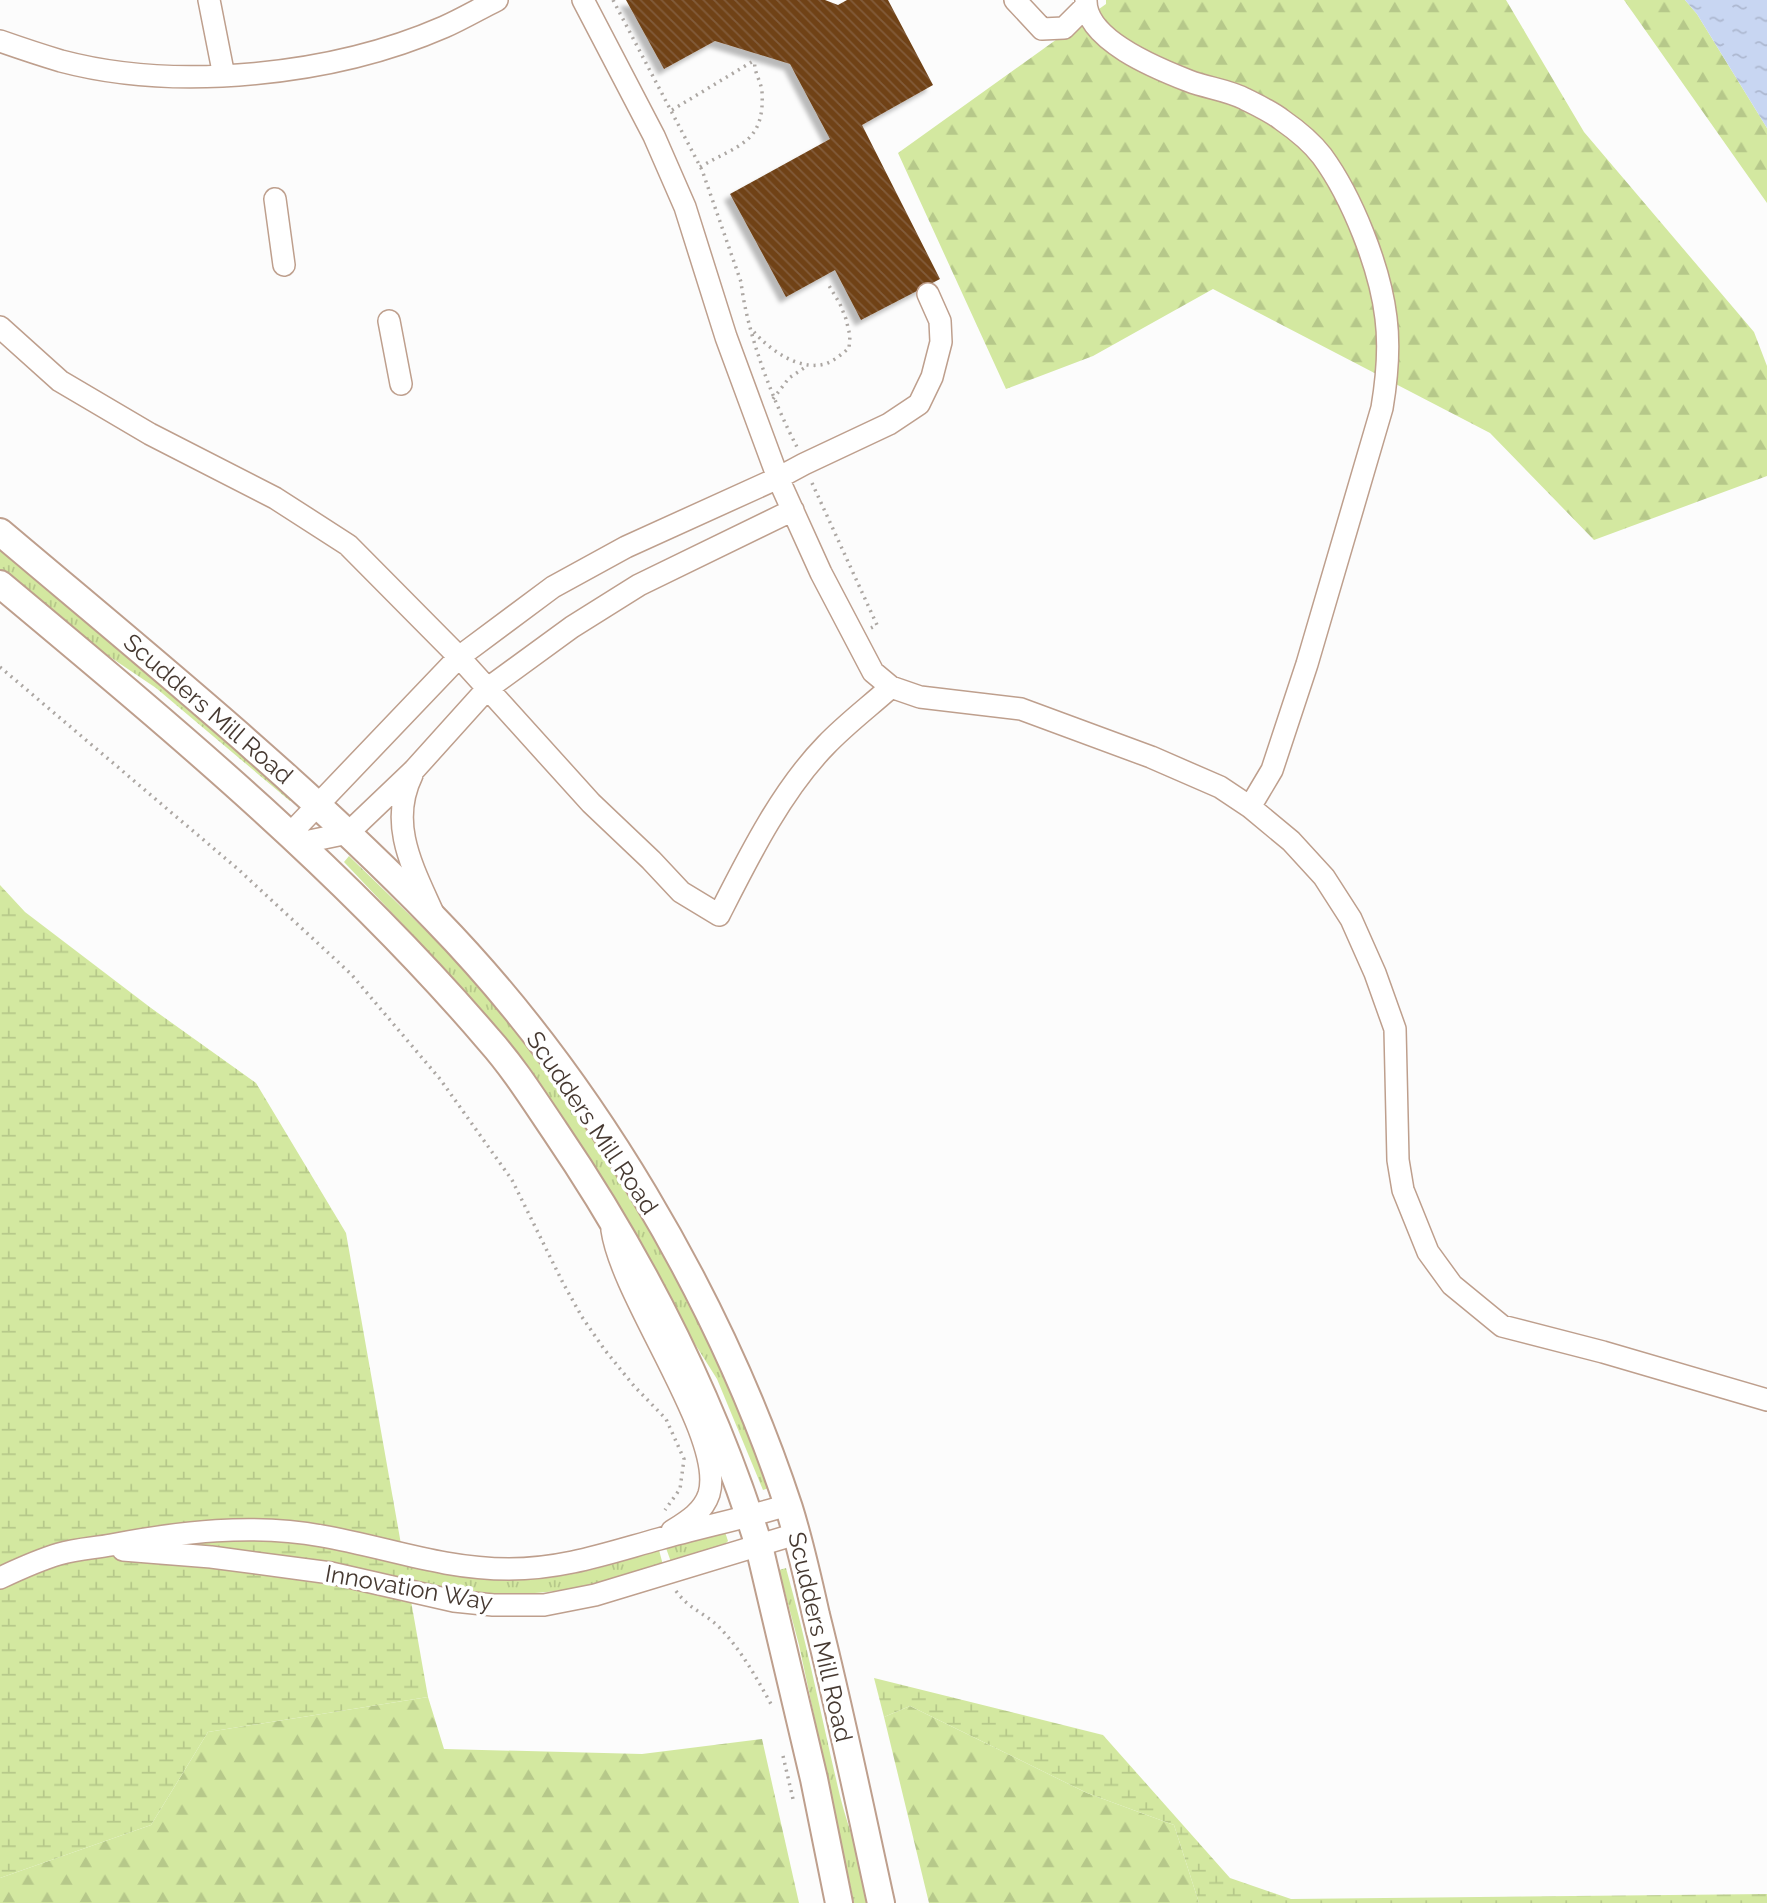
<svg xmlns="http://www.w3.org/2000/svg" width="1767" height="1903" font-family="Raleway,sans-serif">
<style>
.grass{fill:url(#grass-tufts)}
.forest{fill:url(#forest-firs)}
.wetland{fill:url(#wetland-marsh)}
.water{fill:url(#water-ripples)}
.building{fill:url(#building-back-hatch);filter:url(#shadow)}
.lines{fill:none;stroke-linecap:round;stroke-linejoin:round}
.minor-casing{stroke:#be9f8d;stroke-width:24}
.major-casing{stroke:#be9f8d;stroke-width:30}
.path{stroke:#aca7a3;stroke-width:3.5;stroke-dasharray:2 5;stroke-linecap:butt}
.minor{stroke:#fff;stroke-width:21}
.major{stroke:#fff;stroke-width:26}
.labels{text-anchor:middle;stroke-width:7;stroke-linejoin:round;paint-order:stroke}
.street-label{font-size:24px;fill:#463931;stroke:#fff}
</style>
<defs>
<pattern id="grass-tufts" width="24" height="20" patternUnits="userSpaceOnUse" patternTransform="scale(1.75)"><rect width="24" height="20" fill="#d3e8a0"/><path d="M3 7l-1-3M5 7V3M7 7l1-3M15 17l-1-3M17 17v-4M19 17l1-3" fill="none" stroke="#b6c88a"/></pattern>
<pattern id="forest-firs" width="22" height="20" patternUnits="userSpaceOnUse" patternTransform="scale(1.75)"><rect width="22" height="20" fill="#d3e8a0"/><path d="M5 1l3.5 6h-7zM16 11l3.5 6h-7z" fill="#b6c88a"/></pattern>
<pattern id="wetland-marsh" width="20" height="14" patternUnits="userSpaceOnUse" patternTransform="scale(1.75)"><rect width="20" height="14" fill="#d3e8a0"/><path d="M1 5h8M5 5V1M11 12h8M15 12V8" fill="none" stroke="#b6c88a"/></pattern>
<pattern id="water-ripples" width="26" height="14" patternUnits="userSpaceOnUse" patternTransform="scale(1.75)"><rect width="26" height="14" fill="#c8d6f2"/><path d="M2 4q2-2 4 0t4 0M15 11q2-2 4 0t4 0" fill="none" stroke="#adb8d0"/></pattern>
<pattern id="building-back-hatch" width="6" height="6" patternUnits="userSpaceOnUse" patternTransform="scale(1.75)"><rect width="6" height="6" fill="#704218"/><path d="M-1 5l2 2M0 0l6 6M5-1l2 2" fill="none" stroke="#825c3a"/></pattern>
<filter id="shadow"><feDropShadow dx="-6" dy="6" stdDeviation="2" flood-color="#0004"/></filter>
</defs>
<rect width="100%" height="100%" fill="#fcfcfc"/>
<path class="grass" d="M0,545L295,796L290,801L156,688L82,638L0,569Z
M349,856L490,993L618,1170L699,1319L738,1404L769,1488L763,1490L717,1379L681,1322L637,1238L588,1157L527,1067L447,971L344,862Z
M719,1531L725,1532L728,1541L724,1545L671,1562L666,1548Z
M337,1549C409,1566 480,1587 554,1577C590,1572 624,1561 659,1550L663,1565C625,1575 587,1588 547,1592C474,1600 404,1579 334,1562Z
M786,1568C807,1643 822,1720 840,1796C849,1832 864,1866 872,1903H854L799,1645L779,1570Z"/>
<path class="forest" d="M1106,0H1506L1584,132L1754,332L1767,366V476L1594,540L1490,433L1213,289L1093,356L1006,389L898,153L1106,4Z
M1624,0H1685L1697,14L1767,128V203Z
M428,1697L444,1749L642,1754L762,1739L799,1903H0V1878L151,1825L208,1732Z
M910,1706L1087,1793L1174,1825L1199,1903H929L884,1717Z"/>
<path class="wetland" d="M0,885L25,912L151,1008L256,1083L346,1233L428,1697L208,1732L151,1825L0,1878Z
M874,1678L1103,1735L1230,1878L1291,1899L1767,1894V1903H1199L1174,1825L1087,1793L910,1706L884,1717Z"/>
<path class="water" d="M1685,0H1767V128L1697,14Z"/>
<path class="building" d="M626,0H825L838,5L847,0H888L933,85L862,125L940,279L861,320L835,270L786,297L730,194L830,139L790,64L715,41L664,69Z"/>
<g class="lines">
<g class="minor-casing">
<path id="minor" d="M209,0L224,76
M583,0L654,136L685,207L726,337L778,478L821,573L873,672L891,687L920,697L1021,709L1151,757L1220,787L1250,807L1291,841L1324,877L1351,919L1375,973L1395,1029L1398,1160L1403,1190L1428,1252L1452,1285L1502,1326L1603,1352L1767,1400
M1015,0L1042,29L1064,28L1085,7
M1086,0C1085,40 1158,69 1189,81C1207,88 1228,90 1245,99C1257,105 1272,112 1282,120C1295,129 1312,143 1322,156C1352,197 1380,267 1386,318C1390,349 1387,378 1382,408L1307,664L1272,770L1250,807
M0,41C20,48 41,55 61,61C178,92 334,75 444,27C462,19 479,9 497,0
M275,199L284,265
M389,321L401,384
M0,327L60,381L150,434L275,498L348,545L459,657L591,803L651,860L681,892L719,915C748,858 781,791 826,745C846,724 870,706 891,687
M412,775C388,824 413,868 433,913
M290,834L459,657L553,587L626,547L778,478L804,464L889,424L919,404L932,377L941,342L940,321L928,294
M300,843L348,833L414,770L487,689L572,627L639,585L793,510
M612,1230C622,1299 726,1437 709,1494C703,1512 688,1521 672,1531
M123,1550L211,1557L331,1573L454,1601L493,1605H544L595,1595L796,1534
M0,1578C19,1569 39,1560 59,1554C76,1549 94,1548 111,1545C180,1532 252,1523 322,1536C386,1547 442,1569 509,1569C563,1569 608,1553 659,1539C702,1527 745,1518 788,1505"/>
</g>
<g class="major-casing">
<path id="major" d="M0,532C148,657 300,780 435,919C590,1078 720,1298 789,1508C800,1543 808,1579 816,1615C840,1710 860,1807 881,1903
M0,584C171,727 344,870 489,1040C514,1068 534,1100 555,1131C642,1259 713,1399 759,1546L814,1779L839,1903"/>
</g>
<path class="path" d="M613,0L702,170L741,282C747,334 773,401 797,447
M672,110L755,60
M700,167C737,145 765,144 762,92C761,80 753,72 755,60
M754,332C770,350 799,371 825,364C834,361 842,354 849,348L850,336L846,319L840,304L828,284
M773,399L789,378L807,366
M812,483L877,625L871,628
M0,667L239,870L351,974L440,1079L512,1180L563,1283L582,1317L604,1349L634,1386L666,1419L684,1459L680,1489L665,1510
M676,1591C689,1609 703,1612 718,1626C740,1648 756,1677 771,1704
M783,1756L793,1799"/>
<use href="#minor" class="minor"/>
<use href="#major" class="major"/>
</g>
<g class="labels">
<g class="street-label">
<text transform="translate(208 709) rotate(41)" y="8">Scudders Mill Road</text>
<text transform="translate(592 1123) rotate(56)" y="8">Scudders Mill Road</text>
<text transform="translate(409 1588) rotate(10)" y="8">Innovation Way</text>
<text transform="translate(820 1637) rotate(77)" y="8">Scudders Mill Road</text>
</g>
</g>
</svg>
